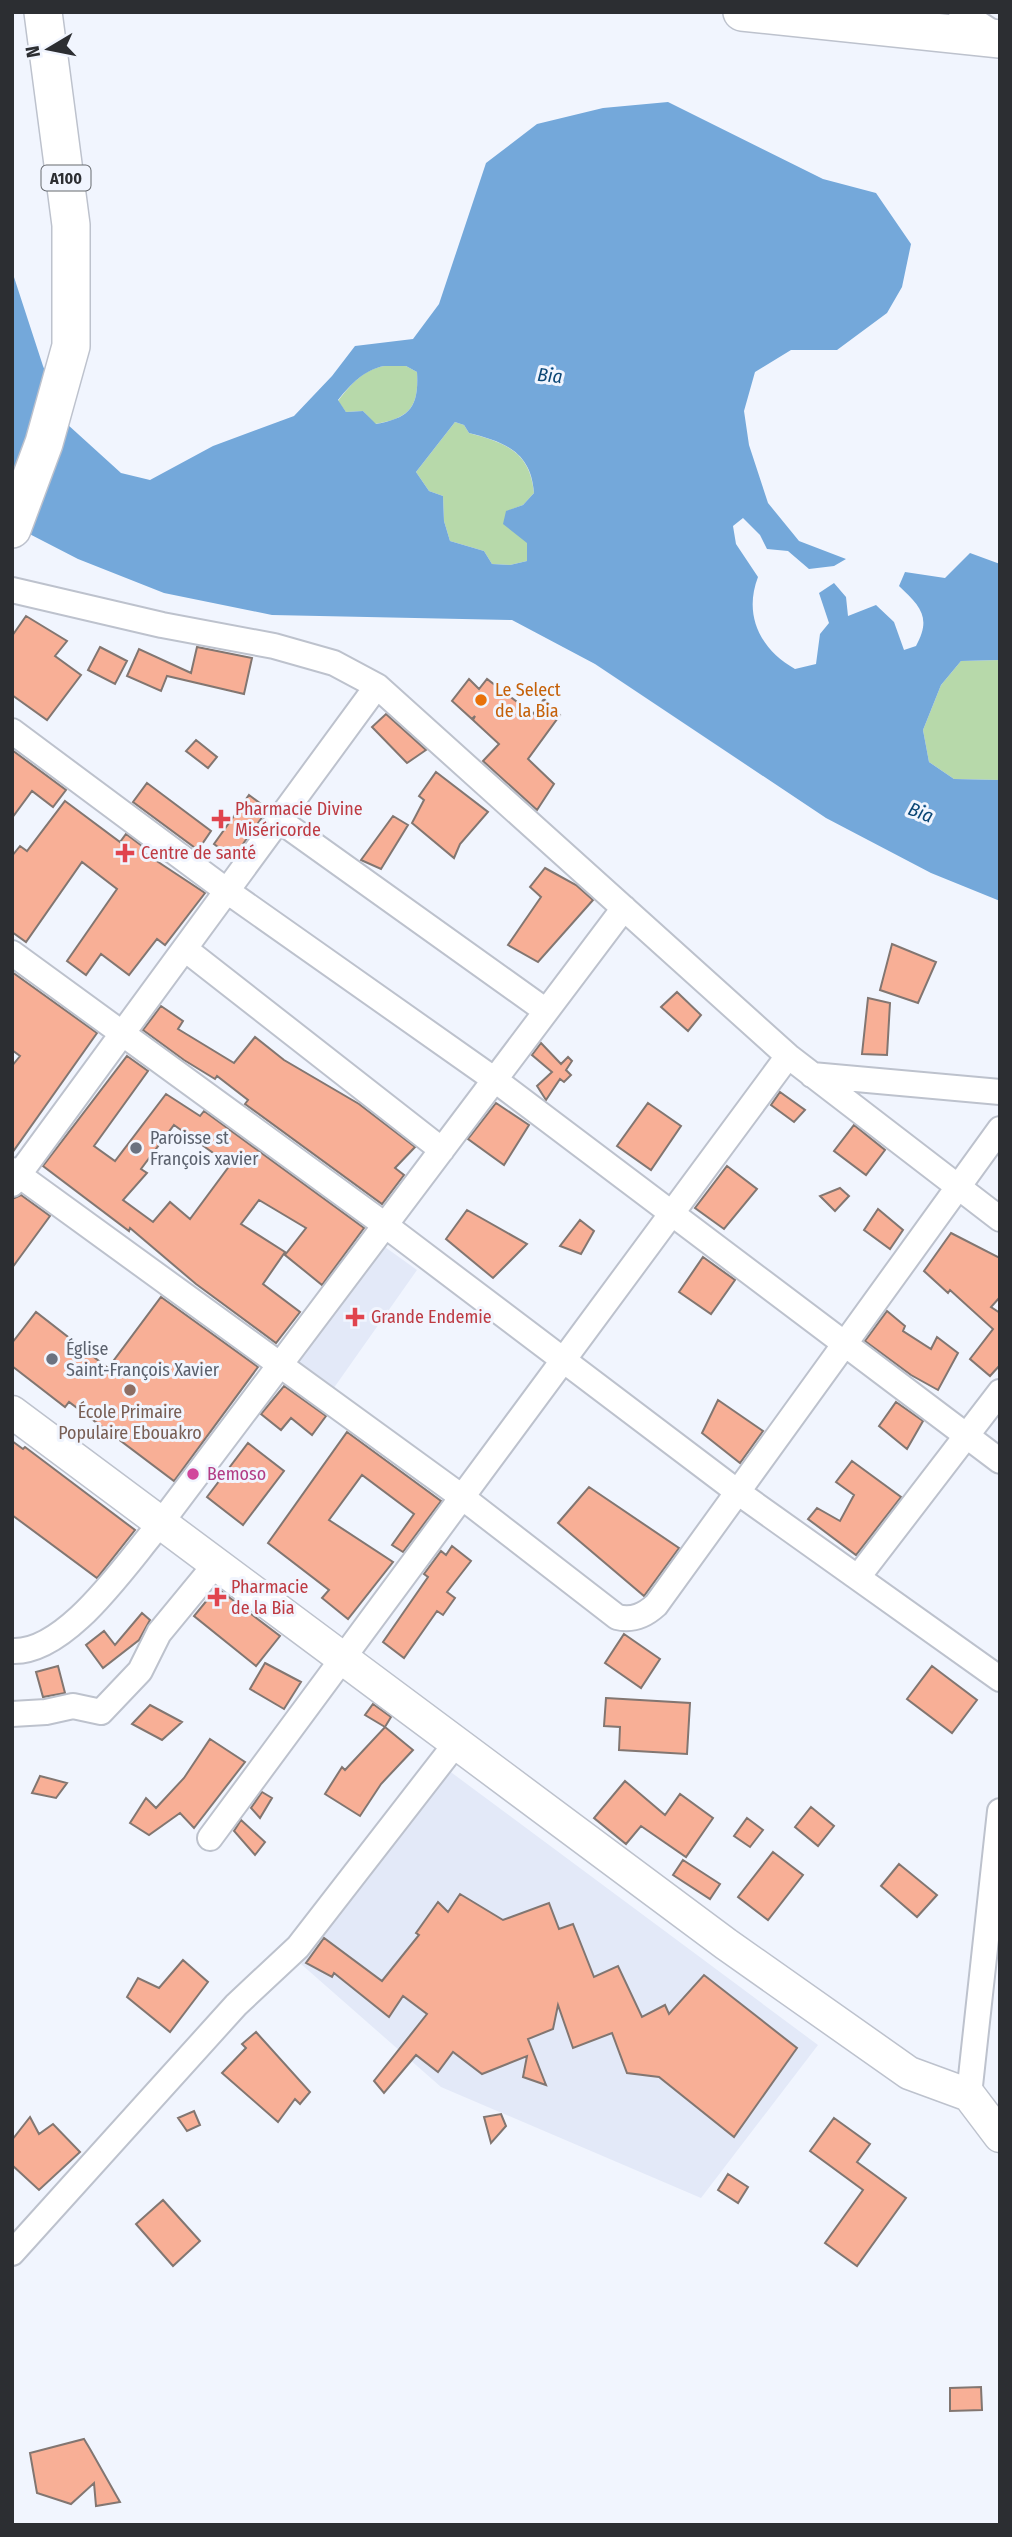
<svg xmlns="http://www.w3.org/2000/svg" width="1012" height="2537" font-family="'Fira Sans Condensed',sans-serif">
<style>
.built{fill:#e3e9f8}
.green{fill:#b7d9aa}
.water{fill:#74a8da;fill-rule:evenodd}
.building{fill:#f8af96;stroke:#827671;stroke-width:2;fill-rule:evenodd}
.lines{fill:none;stroke-linecap:round;stroke-linejoin:round}
.minor-casing{stroke:#bdc2cd;stroke-width:28}
.major-casing{stroke:#bdc2cd;stroke-width:35}
.highway-casing{stroke:#bdc2cd;stroke-width:40}
.minor{stroke:#fff;stroke-width:24}
.major{stroke:#fff;stroke-width:32}
.highway{stroke:#fff;stroke-width:37}
.food-dot{fill:#e8710a;stroke:#f1f5fe;stroke-width:2.5}
.health-dot{fill:#e0444e;stroke:#f1f5fe;stroke-width:2.5}
.worship-dot{fill:#6b7280;stroke:#f1f5fe;stroke-width:2.5}
.education-dot{fill:#8d6e63;stroke:#f1f5fe;stroke-width:2.5}
.hotel-dot{fill:#d1479c;stroke:#f1f5fe;stroke-width:2.5}
.labels{text-anchor:middle;stroke-width:6;stroke-linejoin:round;paint-order:stroke}
.shield{fill:#f1f5fe;stroke:#676a6f;stroke-width:2}
.shield-label{font-size:16px;font-weight:bold;fill:#2c2e32}
.food-label{font-size:18px;fill:#c56008;stroke:#f1f5fe;text-anchor:start}
.health-label{font-size:18px;fill:#be3a42;stroke:#f1f5fe;text-anchor:start}
.worship-label{font-size:18px;fill:#5b616d;stroke:#f1f5fe;text-anchor:start}
.education-label{font-size:18px;fill:#785e54;stroke:#f1f5fe}
.hotel-label{font-size:18px;fill:#b23c85;stroke:#f1f5fe;text-anchor:start}
.water-label{font-size:19px;font-style:italic;fill:#0b4776;stroke:#f1f5fe}
</style>
<rect width="100%" height="100%" fill="#f1f5fe"/>
<path class="built" d="M378,1242L417,1270L331,1392L292,1365Z
M448,1770L818,2045L701,2198L441,2087L301,1964Z"/>
<path class="green" d="M384,366H406L417,372C419,407 410,418 375,424L363,411L346,412L338,401C351,384 363,370 384,366Z
M455,422L464,425L469,433C505,443 530,451 534,493L523,505L507,511L528,543L527,561L510,565L492,564L484,551L450,541L444,521L443,496L429,491L416,472Z
M1000,660V780L954,779L929,762L923,730L941,685L961,661Z"/>
<path class="water" d="M668,102L823,179L876,193L911,244L902,287L887,313L837,350H791L755,372L744,411L749,445L768,503L799,541L846,559L834,566L809,569L788,551L767,549L760,535L743,518L733,526L736,544L758,577C743,616 761,650 795,669L816,664L820,634L829,623L819,593L834,583L846,597L848,616L876,605L894,622L904,650L916,646C932,617 920,606 899,586L905,572L945,578L970,553L1000,564V660L961,661L941,685L923,730L929,762L954,779L1000,780V901L931,873L826,818L595,664L512,620L272,615L164,593L78,559L12,525V271L43,366L67,424L121,473L150,480L213,446L294,416L332,376L355,346L413,339L439,304L486,163L537,124L603,108ZM384,366H406L417,372C419,407 410,418 376,424L363,411L346,412L338,400C351,384 364,370 384,366ZM455,422L464,425L469,433C504,442 531,451 534,493L523,505L506,511L503,524L527,543V561L510,565L492,564L484,551L450,541L444,521L443,496L429,491L416,472Z"/>
<path class="building" d="M26,616L67,641L55,656L81,675L47,720L12,695V636Z
M100,647L127,661L115,684L88,670Z
M197,647L252,658L244,694L167,676L161,691L127,676L139,649L191,673Z
M469,679L479,689L487,679L533,714L544,699L560,715L528,759L554,784L537,810L483,761L499,744L473,720L475,716L472,719L452,701Z
M386,714L426,750L407,763L372,727Z
M196,740L217,757L208,768L186,751Z
M12,750L66,790L53,807L32,791L12,818Z
M436,772L488,812L460,844L454,858L412,823L424,800L419,796Z
M147,783L211,831L198,850L133,802Z
M249,795L268,809L233,858L214,844Z
M65,801L120,842L126,834L142,846L140,850L205,893L165,945L157,939L129,975L101,954L86,975L67,961L117,889L82,862L26,942L12,932V856L20,846L27,851Z
M393,816L408,825L381,869L361,860Z
M545,868L576,885L593,900L538,962L508,945L541,897L530,887Z
M892,944L936,962L918,1003L880,990Z
M12,972L97,1033L12,1153V1066L20,1056L12,1050Z
M677,992L701,1015L688,1031L661,1007Z
M868,998L890,1003L887,1055L862,1054Z
M161,1006L183,1021L178,1029L234,1063L255,1037L284,1060L359,1104L415,1147L395,1168L404,1175L382,1204L245,1104L248,1100L217,1076L215,1079L184,1060L143,1030Z
M541,1043L561,1064L568,1057L572,1061L566,1070L571,1075L564,1082L560,1079L546,1100L537,1086L552,1072L532,1055Z
M127,1056L148,1071L94,1146L115,1161L166,1094L200,1116L204,1111L364,1228L322,1285L285,1255L306,1228L259,1200L241,1224L285,1252L263,1284L300,1312L276,1343L196,1284L130,1228L129,1231L43,1166ZM174,1125L230,1165L190,1219L170,1202L153,1222L123,1200L147,1173L141,1169Z
M780,1092L805,1110L794,1122L771,1105Z
M496,1103L529,1125L504,1165L468,1139Z
M648,1103L681,1126L651,1170L617,1146Z
M854,1125L885,1150L866,1175L834,1151Z
M727,1166L757,1189L724,1229L695,1208Z
M840,1188L849,1196L835,1211L820,1196Z
M21,1195L50,1216L12,1268V1199Z
M878,1209L903,1230L890,1249L864,1230Z
M467,1210L527,1244L493,1278L446,1239Z
M580,1220L594,1231L581,1254L560,1246Z
M951,1233L1000,1258V1297L991,1307L1000,1313V1365L990,1376L970,1359L993,1329L950,1290L948,1293L924,1271Z
M703,1257L735,1280L711,1314L679,1292Z
M161,1297L258,1367L174,1481L69,1402L65,1407L12,1366V1343L36,1312L108,1368Z
M887,1311L905,1326L903,1331L931,1349L937,1337L958,1353L938,1390L911,1375L865,1341Z
M284,1386L326,1416L312,1435L291,1418L281,1430L261,1414Z
M718,1400L763,1431L740,1463L702,1433Z
M896,1402L923,1421L907,1449L879,1426Z
M347,1432L441,1501L403,1552L392,1545L414,1514L362,1475L329,1520L393,1562L348,1619L322,1598L329,1590L268,1543Z
M12,1441L23,1449L25,1447L135,1530L97,1578L12,1515Z
M248,1443L284,1471L243,1525L207,1497Z
M852,1461L901,1497L856,1555L808,1519L817,1508L840,1521L854,1495L836,1482Z
M589,1487L679,1548L644,1596L558,1523Z
M452,1546L471,1561L447,1592L455,1598L443,1615L437,1611L404,1658L383,1642L428,1577L424,1574L441,1551L446,1555Z
M217,1588L280,1636L256,1666L194,1616Z
M142,1613L150,1620L139,1640L103,1668L86,1645L104,1631L115,1645Z
M624,1634L660,1659L641,1688L605,1663Z
M265,1663L301,1682L284,1709L250,1689Z
M58,1666L65,1693L43,1697L36,1672Z
M932,1666L977,1700L952,1733L907,1699Z
M606,1698L690,1703L687,1754L619,1750L620,1727L604,1726Z
M373,1704L391,1717L385,1727L365,1715Z
M150,1705L182,1722L162,1740L132,1724Z
M385,1727L413,1750L381,1784L360,1816L325,1794L342,1767L345,1770Z
M210,1739L245,1762L194,1828L180,1813L149,1835L130,1823L146,1798L156,1808L184,1778Z
M40,1776L67,1783L56,1798L32,1793Z
M625,1781L665,1815L680,1794L713,1818L686,1857L641,1826L626,1844L594,1818Z
M262,1792L272,1798L260,1818L251,1808Z
M811,1807L834,1826L818,1846L795,1827Z
M747,1818L763,1830L750,1847L734,1836Z
M241,1820L265,1842L255,1855L234,1831Z
M773,1852L803,1875L768,1920L738,1897Z
M683,1860L720,1884L710,1899L673,1875Z
M899,1864L937,1895L917,1917L881,1886Z
M460,1894L503,1920L549,1903L559,1929L573,1924L594,1977L618,1966L642,2017L665,2005L669,2014L704,1975L797,2048L734,2137L659,2077L627,2073L612,2033L573,2048L558,2005L553,2029L528,2039L546,2085L523,2077L527,2056L482,2074L453,2052L438,2072L416,2055L384,2093L374,2081L427,2014L403,1996L389,2017L334,1973L332,1977L306,1963L324,1938L382,1981L419,1935L416,1933L438,1902L448,1912Z
M183,1960L208,1982L170,2032L127,1997L138,1978L159,1988Z
M256,2032L310,2092L300,2104L295,2099L278,2122L222,2073L246,2048L242,2044Z
M194,2111L200,2125L187,2131L178,2118Z
M501,2114L506,2126L491,2143L484,2117Z
M30,2117L39,2134L53,2124L80,2152L39,2190L12,2165V2140Z
M834,2118L870,2144L857,2162L906,2198L857,2266L825,2243L863,2190L810,2151Z
M728,2174L748,2187L738,2203L718,2190Z
M163,2200L200,2241L173,2266L136,2224Z
M981,2387L982,2410L950,2411V2388Z
M84,2439L90,2449L120,2502L96,2506L94,2483L71,2504L37,2493L30,2453Z"/>
<g class="lines">
<g class="minor-casing">
<path id="minor" d="M961,12L996,35
M12,590L162,625L274,646L334,663L377,686L788,1056L1000,1219
M12,731L227,891L495,1080L1000,1461
M279,820L546,1011
M185,949L442,1150
M12,953L385,1225L739,1493L1000,1679
M812,1075L1000,1092
M12,1170L462,1497L617,1617C633,1621 645,1615 656,1605L1000,1129
M12,1184L377,686
M858,1577L1000,1392
M12,1651C67,1654 127,1562 160,1524L624,908
M12,1714L46,1712L73,1706L101,1712L140,1671L159,1633L215,1565
M210,1838L788,1056
M969,2095L1000,1811
M12,2253L236,2005L298,1947L457,1742"/>
</g>
<g class="major-casing">
<path id="major" d="M12,1412L726,1944L909,2073L969,2095L1000,2136"/>
</g>
<g class="highway-casing">
<path id="highway" d="M742,12L1000,39
M12,529L44,443L71,346V225L43,12"/>
</g>
<use href="#minor" class="minor"/>
<use href="#major" class="major"/>
<use href="#highway" class="highway"/>
</g>
<circle class="food-dot" cx="481" cy="700" r="7"/>
<g class="health-dot">
<path d="M217.5 808.5h7v7h7v7h-7v7h-7v-7h-7v-7h7z"/>
<path d="M121.5 842.5h7v7h7v7h-7v7h-7v-7h-7v-7h7z"/>
<path d="M351.5 1306.5h7v7h7v7h-7v7h-7v-7h-7v-7h7z"/>
<path d="M213.5 1586.5h7v7h7v7h-7v7h-7v-7h-7v-7h7z"/>
</g>
<g class="worship-dot">
<circle cx="136" cy="1148" r="7"/>
<circle cx="52" cy="1359" r="7"/>
</g>
<circle class="education-dot" cx="130" cy="1390" r="7"/>
<circle class="hotel-dot" cx="193" cy="1474" r="7"/>
<g class="labels">
<rect class="shield" x="41.5" y="165.5" width="49" height="25" rx="5"/>
<g class="shield-label">
<text x="66" y="184">A100</text>
</g>
<g class="food-label">
<text x="495" y="696">Le Select<tspan x="495" dy="21">de la Bia</tspan></text>
</g>
<g class="health-label">
<text x="235" y="815">Pharmacie Divine<tspan x="235" dy="21">Miséricorde</tspan></text>
<text x="141" y="859">Centre de santé</text>
<text x="371" y="1323">Grande Endemie</text>
<text x="231" y="1593">Pharmacie<tspan x="231" dy="21">de la Bia</tspan></text>
</g>
<g class="worship-label">
<text x="150" y="1144">Paroisse st<tspan x="150" dy="21">François xavier</tspan></text>
<text x="66" y="1355">Église<tspan x="66" dy="21">Saint-François Xavier</tspan></text>
</g>
<g class="education-label">
<text x="130" y="1418">École Primaire<tspan x="130" dy="21">Populaire Ebouakro</tspan></text>
</g>
<g class="hotel-label">
<text x="207" y="1480">Bemoso</text>
</g>
<g class="water-label">
<text transform="translate(550 375) rotate(6)" y="7">Bia</text>
<text transform="translate(921 812) rotate(21)" y="7">Bia</text>
</g>
</g>
<rect width="1012" height="2537" fill="none" stroke="#2c2e32" stroke-width="28"/>
<g transform="translate(49 49) rotate(260)" stroke="#f1f5fe" stroke-width="5" paint-order="stroke">
<path d="M0-5L12 26L0 18L-12 26Z" fill="#2c2e32"/>
<text y="-10" font-size="19" font-weight="bold" text-anchor="middle" fill="#2c2e32">N</text>
</g>
</svg>
